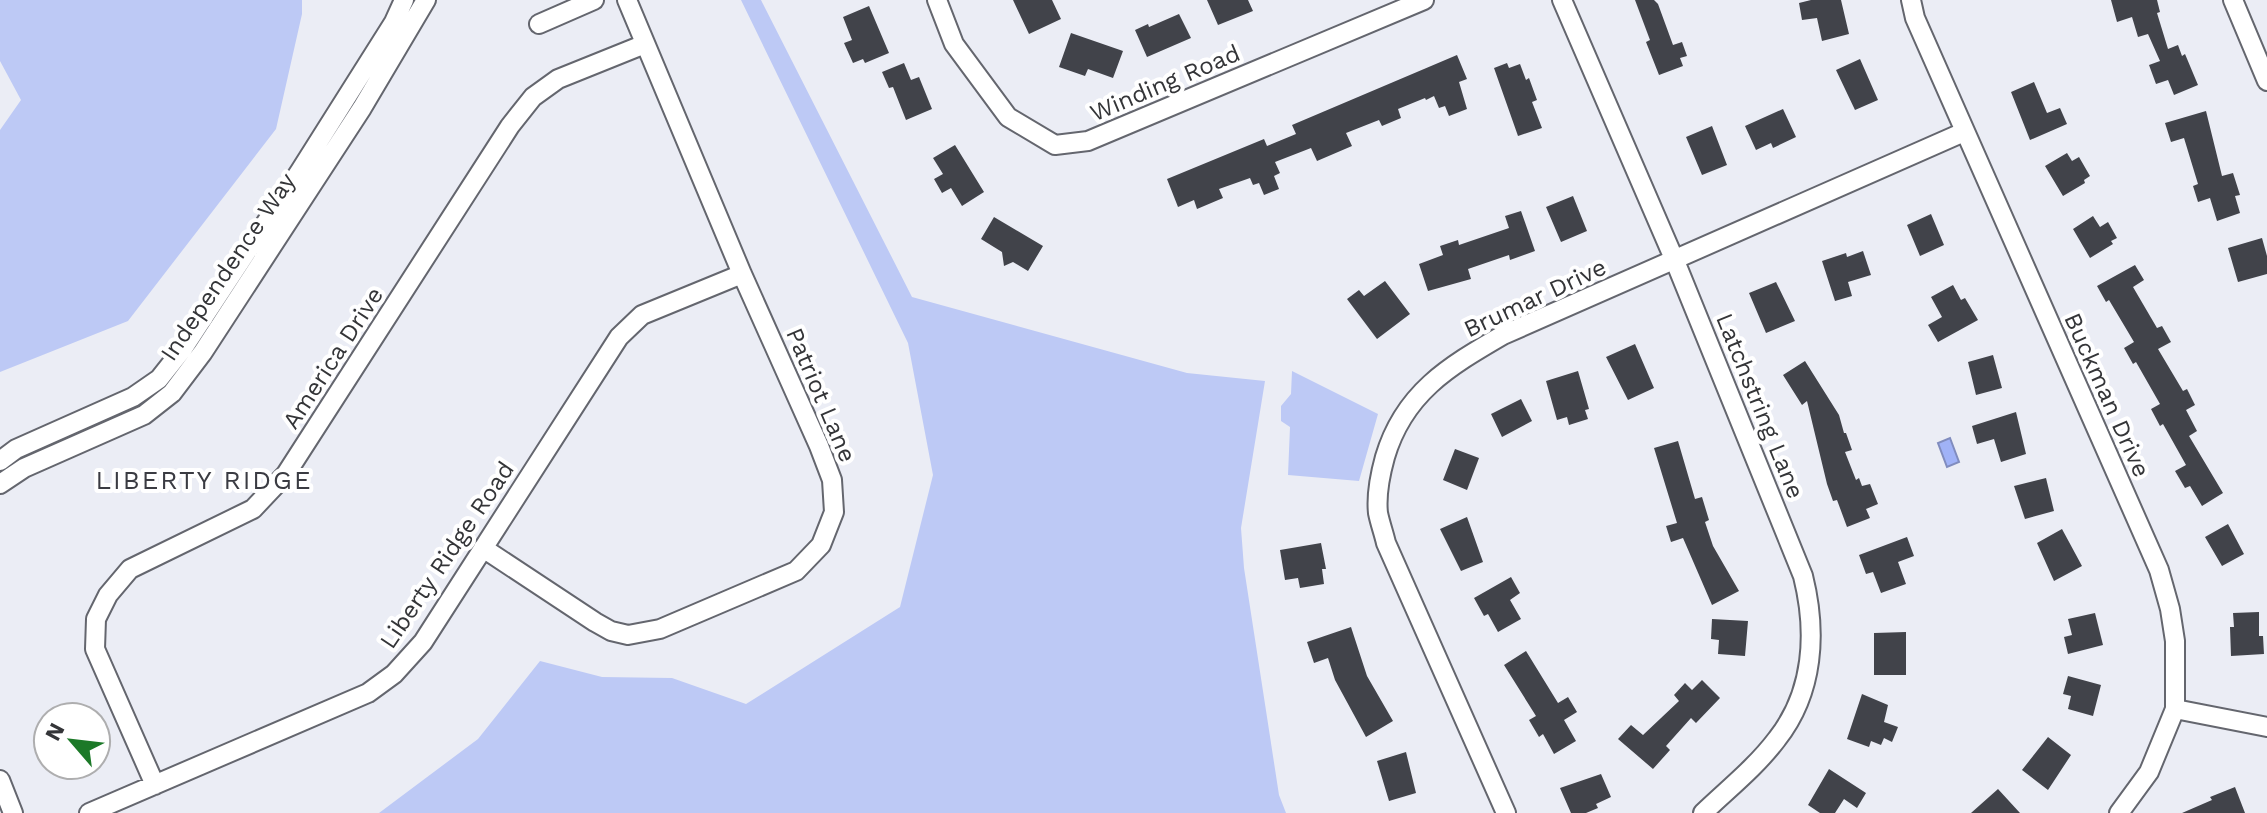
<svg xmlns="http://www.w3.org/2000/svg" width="2267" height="813" font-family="'Work Sans',sans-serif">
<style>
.green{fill:#bdc9f5}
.water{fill:#a0b2f7;stroke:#808cbe;stroke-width:2}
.building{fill:#41434a}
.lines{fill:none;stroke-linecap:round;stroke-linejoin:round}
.minor-casing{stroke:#64666e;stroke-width:22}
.minor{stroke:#fff;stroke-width:18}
.labels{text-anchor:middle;stroke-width:8;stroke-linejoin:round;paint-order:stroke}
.street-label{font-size:24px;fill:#343538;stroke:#fff}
.neighbourhood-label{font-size:26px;letter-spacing:2px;fill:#3a3b42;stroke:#fff}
</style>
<rect width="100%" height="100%" fill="#ebedf5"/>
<path class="green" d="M0,0H302V14L276,129L128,321L0,372V130L21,100L0,61Z
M741,0H761L912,297L1187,373L1265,381L1241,528L1244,568L1279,795L1286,813H379L478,739L540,661L602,677L672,678L746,704L900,607L933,475L908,343Z
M1292,371L1378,414L1359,481L1288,475L1290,427L1281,421V406L1291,394Z"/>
<path class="water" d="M1950,438L1959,462L1947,467L1938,443Z"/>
<path class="building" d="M1013,0H1052L1061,19L1029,34Z
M1207,0H1248L1253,11L1218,25Z
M1635,0H1654L1658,4L1673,45L1682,42L1687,56L1680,58L1683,66L1659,75L1646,42L1650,40Z
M1811,0H1841L1849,34L1822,41L1817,18L1802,20L1799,3Z
M2111,0H2157L2160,12L2157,13L2168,49L2178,45L2182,56L2185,54L2198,85L2174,95L2168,80L2156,84L2149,65L2160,61L2148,34L2138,37L2132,17L2117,22Z
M869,6L889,53L865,63L863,59L853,63L844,43L852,40L843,17Z
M1179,14L1191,38L1147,57L1135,30L1148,24L1149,27Z
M1071,33L1123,51L1113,78L1088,69L1085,76L1059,67Z
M1457,55L1467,79L1459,82L1467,109L1449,116L1445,106L1439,108L1434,96L1426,100L1425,98L1398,109L1401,118L1382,126L1379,120L1346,133L1352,146L1317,161L1311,148L1275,162L1280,173L1274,176L1279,189L1264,195L1259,183L1253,185L1250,178L1219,189L1223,198L1197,209L1194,200L1178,207L1167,179L1264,139L1267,146L1296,134L1292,125Z
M1860,59L1878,100L1855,110L1836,70Z
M904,63L911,80L919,77L932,109L906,120L893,87L889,88L882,72Z
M1507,63L1509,68L1520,64L1526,80L1529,78L1537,100L1532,102L1542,128L1518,136L1494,68Z
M2034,82L2047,113L2060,108L2067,124L2030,140L2011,92Z
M1783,109L1796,137L1773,148L1771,143L1756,150L1745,126Z
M2206,111L2222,176L2233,173L2240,195L2235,196L2240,213L2217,221L2210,198L2198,202L2193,186L2198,184L2184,138L2171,142L2165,123Z
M1712,126L1727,165L1702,175L1686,137Z
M955,145L984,192L962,206L951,188L942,193L934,179L943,174L933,158Z
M2067,153L2072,161L2079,157L2090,176L2084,180L2085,183L2063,196L2045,166Z
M1573,196L1587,231L1561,242L1546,207Z
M1521,211L1535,251L1510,260L1509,255L1468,269L1471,279L1428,291L1419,264L1443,255L1440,246L1458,240L1459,245L1509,228L1505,216Z
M1931,214L1944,245L1920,256L1907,225Z
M2093,216L2100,227L2108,222L2117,238L2111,241L2113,244L2090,258L2073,229Z
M994,217L1043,246L1028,271L1013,262L1004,266L1002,252L981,239Z
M2262,238L2267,256V274L2238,282L2228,248Z
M1863,251L1871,275L1848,282L1852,296L1835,301L1822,261L1846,253L1847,257Z
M2135,265L2144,280L2133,287L2157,328L2162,326L2171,342L2158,349L2183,391L2187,389L2195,405L2186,410L2197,431L2189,436L2223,493L2202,506L2190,486L2185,488L2175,471L2186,465L2163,424L2160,426L2151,409L2160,404L2136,362L2133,364L2124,348L2134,342L2109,300L2106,302L2097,286Z
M1385,281L1410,314L1377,339L1347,299L1359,290L1364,296Z
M1776,282L1795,321L1766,333L1749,293Z
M1953,285L1961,300L1965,298L1978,320L1938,342L1928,325L1942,317L1931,297Z
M1635,344L1654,388L1628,400L1606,357Z
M1993,355L2002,388L1976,395L1968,362Z
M1805,361L1839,415L1844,433H1846L1852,450L1845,452L1856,480L1859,478L1862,486L1870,484L1878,504L1866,509L1870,518L1847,527L1837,500L1833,501L1827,484L1807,401L1802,405L1783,375Z
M1578,371L1589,409L1585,410L1588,419L1569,425L1567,417L1557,420L1546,381Z
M1521,399L1532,421L1502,437L1491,414Z
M2016,412L2026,454L2001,462L1994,439L1977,444L1972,426Z
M1678,441L1695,499L1702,497L1709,520L1705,522L1713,546L1739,591L1712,605L1683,538L1671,542L1666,526L1677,523L1654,448Z
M1455,449L1479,458L1467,490L1443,480Z
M2046,478L2054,511L2025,519L2014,486Z
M1467,517L1483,562L1461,571L1440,529Z
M2228,524L2244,554L2222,566L2205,537Z
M2062,529L2082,566L2054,581L2037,543Z
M1907,537L1914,556L1898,562L1906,584L1881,593L1873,572L1866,574L1859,555Z
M1321,543L1326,569H1322L1324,584L1300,588L1298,578L1285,580L1280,550Z
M1511,577L1520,593L1510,600L1521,619L1498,632L1488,614L1484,616L1474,598Z
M2259,612V636H2263L2264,654L2231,656L2230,627H2234L2233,613Z
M2095,613L2103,645L2068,654L2064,637L2072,635L2068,619Z
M1712,619L1748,621L1745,656L1718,654L1719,640L1711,639Z
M1351,627L1367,676L1393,721L1366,737L1335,680L1328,658L1314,663L1307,642Z
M1906,632V675H1874V633Z
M1526,651L1558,703L1568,697L1577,712L1564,720L1576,741L1554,754L1543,734L1539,737L1529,720L1536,716L1504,665Z
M2068,676L2101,685L2093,716L2068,709L2071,696L2063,694Z
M1702,680L1720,698L1696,723L1691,718L1666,746L1670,750L1653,769L1618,739L1631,725L1643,735L1679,701L1674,695L1685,683L1692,690Z
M1862,694L1888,705L1884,722L1898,727L1892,742L1884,738L1881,745L1871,741L1869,747L1847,739Z
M2048,737L2071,755L2048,790L2022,770Z
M1406,752L1416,793L1389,801L1377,761Z
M1829,769L1866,793L1857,808L1844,799L1835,813H1820L1808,805Z
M1601,774L1611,797L1596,804L1598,808L1586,813H1571L1560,788Z
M2235,787L2245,813H2182L2212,800L2210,797Z
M1998,789L2020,813H1971Z"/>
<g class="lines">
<g class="minor-casing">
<path id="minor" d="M937,0L954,44L1008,117L1055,145L1088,141L1424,0
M1562,0L1675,261L1803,576C1817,632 1814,692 1777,739C1756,767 1728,789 1703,813
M1911,0L1915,18L2159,570L2170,609L2175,641V709L2149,772L2119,813
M2233,0L2267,81
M539,24L594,0
M0,461L16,449L133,397L159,379L182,350L300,171L394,22L404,0
M0,484L24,468L144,415L172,393L203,352L362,108L426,0
M483,548L595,622L611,631L628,635L660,629L796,571L821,545L834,512L832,480L819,446L742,274L627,0
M2175,709L2267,727
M0,780L13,813
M155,785L95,649L96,619L108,595L130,569L253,509L286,474L510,126L533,97L558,79L645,44
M89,813L368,693L394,674L423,642L619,337L642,315L742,274
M1506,813L1386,543C1384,534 1380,523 1378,513C1376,494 1380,475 1385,457C1404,393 1448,367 1503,335L1964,132"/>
</g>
<use href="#minor" class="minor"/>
</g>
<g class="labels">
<g class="street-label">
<text transform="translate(1165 83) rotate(-23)" y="8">Winding Road</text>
<text transform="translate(228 267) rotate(-56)" y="8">Independence Way</text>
<text transform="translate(1535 298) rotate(-25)" y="8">Brumar Drive</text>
<text transform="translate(333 358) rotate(-57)" y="8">America Drive</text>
<text transform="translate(821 395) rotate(67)" y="8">Patriot Lane</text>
<text transform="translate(2107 395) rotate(66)" y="8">Buckman Drive</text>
<text transform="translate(1760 406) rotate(68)" y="8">Latchstring Lane</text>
<text transform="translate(447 555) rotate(-56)" y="8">Liberty Ridge Road</text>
</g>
<g class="neighbourhood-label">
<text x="204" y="489">LIBERTY RIDGE</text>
</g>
</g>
<g transform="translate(72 741) rotate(298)"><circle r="38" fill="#ffffff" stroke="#aeaeaf" stroke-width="2"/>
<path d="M0-6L14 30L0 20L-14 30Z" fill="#1c7928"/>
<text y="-12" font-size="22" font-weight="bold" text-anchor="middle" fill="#343538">N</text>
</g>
</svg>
